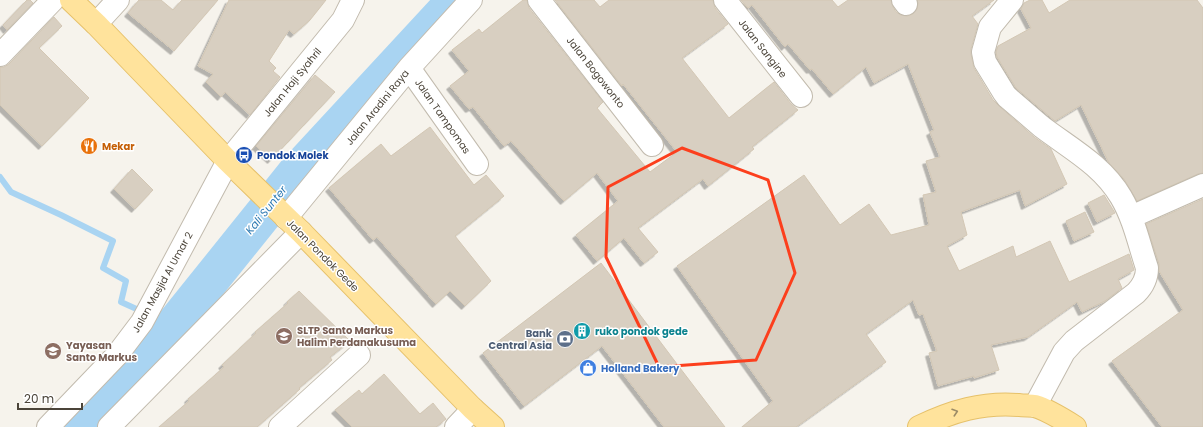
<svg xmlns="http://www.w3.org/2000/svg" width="1203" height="427" font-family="Poppins,sans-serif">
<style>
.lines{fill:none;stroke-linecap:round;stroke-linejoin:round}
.stream{stroke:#a9d4f2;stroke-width:6}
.river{stroke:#a9d4f2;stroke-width:38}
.building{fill:#d8cfc1;stroke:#d3c7b4;filter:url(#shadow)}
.minor-casing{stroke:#c2bbae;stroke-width:24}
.primary-casing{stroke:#e6c16a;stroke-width:24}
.minor{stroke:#fff;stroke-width:22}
.primary{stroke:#ffe39c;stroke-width:22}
.oneway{stroke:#9c8c66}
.marked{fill:none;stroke:#fc3f1d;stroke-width:3;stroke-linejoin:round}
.labels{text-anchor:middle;stroke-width:3;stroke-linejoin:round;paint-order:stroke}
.street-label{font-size:10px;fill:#4b4439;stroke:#fff}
.food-label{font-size:10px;font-weight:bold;fill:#c56008;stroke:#fff;text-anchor:start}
.transit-label{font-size:10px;font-weight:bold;fill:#164399;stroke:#fff;text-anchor:start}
.education-label{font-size:10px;font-weight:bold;fill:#785e54;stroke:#fff;text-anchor:start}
.culture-label{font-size:10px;font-weight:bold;fill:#0d838f;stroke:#fff;text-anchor:start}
.service-label{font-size:10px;font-weight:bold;fill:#4e5e75;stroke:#fff;text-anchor:end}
.shop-label{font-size:10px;font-weight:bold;fill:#366cbe;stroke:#fff;text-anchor:start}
.water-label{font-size:11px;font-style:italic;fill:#2e7ab2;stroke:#fff}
</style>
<defs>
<filter id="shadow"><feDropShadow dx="-3.5" dy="3.5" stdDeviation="0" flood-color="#0004"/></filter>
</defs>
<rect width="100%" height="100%" fill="#f6f3ec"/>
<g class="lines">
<path class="stream" d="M0,177L11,192L61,215L113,241L103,268L126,281L121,302L174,326"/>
<path class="river" d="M84,427L118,395L297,172L456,0"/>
</g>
<path class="building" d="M27,0H30L33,3L7,30L3,25Z
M139,0H161L173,10L182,0H218L174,51L128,13Z
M229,0H326L310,20L294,34L289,30L269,61L276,68L273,71L280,77L250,115L225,92L221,97L206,82L213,74L198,66Z
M523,0H527L529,8L603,102L597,108L650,172L677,152L623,84L622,86L555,0H594L600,7L609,0H713L715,8L728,24L682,58L729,118L774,82L791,104L798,110L752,147L754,149L708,186L703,179L638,228L658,252L644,263L624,238L597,261L576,235L618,201L597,173L564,201L511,141L504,146L473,107L469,109L450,86L469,71L452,50L479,29L482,33Z
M741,0H832L838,7L848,0H891L893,7L896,12L901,15L907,16L913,14L917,9L918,3L917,0H994L972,16L978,24L971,49V54L974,68L993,100L999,106L1034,137L1051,149L1067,184L1025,206L1020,190L961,212L967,235L947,246L959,271L1013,246L1016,257L1050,241L1069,282L1129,254L1134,270L1118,279L1122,288L1105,301L1082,312L1077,302L1028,337L991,345L999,370L974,378V376L938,386L929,353L937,351L923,314L919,315L913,300L866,334L886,362L796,427H742L773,401L677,266L804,175L840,225L869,204L891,235L929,225L923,195L936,192L926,161L940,157L930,132L934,130L908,64L874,83L866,67L833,94L812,69L810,70L788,44L785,47L752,5L748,8Z
M1030,0H1042L1049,13L1070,0H1197L1203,8V173L1198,174L1137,201L1124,179L1109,163L1081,105L1055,121L1016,88L997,57L996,52L998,46L1031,28L1021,9L1024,3Z
M54,17L62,26L39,48L89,98L42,146L0,105V67H4L9,64Z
M315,75L335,92L271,160L256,146Z
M430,127L474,185L486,175L504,196L455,236L491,281L465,306L450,291L436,304L377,237L373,240L329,188L381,144L391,156Z
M132,169L153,190L135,209L114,189Z
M1104,195L1115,213L1097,222L1088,203Z
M1203,199V427H1162L1112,361L1183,310L1159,271V264L1146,224Z
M1085,212L1094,232L1074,241L1066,221Z
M601,263L677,364L725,427H664L602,346L524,406L483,353Z
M299,291L350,341L330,357L332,360L299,388L300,389L257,427H159L189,401L188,399L224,367L222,365L256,333L255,332L288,303L287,302Z
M384,374L420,414L433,403L446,419L436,427H352L335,410L359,390L362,394Z"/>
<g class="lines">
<g class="minor-casing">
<path id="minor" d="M539,0L652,145
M725,0L801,96
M903,0L906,4
M1012,0L990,27L983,52L985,62L1004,93L1007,97C1019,107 1030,117 1042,127C1071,149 1102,165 1121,197C1134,219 1139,244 1147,268C1147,279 1143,286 1136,293L1074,341L1064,352L1035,406
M96,24L118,0
M0,55L53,0
M409,68L477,164
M1131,217L1203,185
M286,218L409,68L471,0
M48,427L117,355L142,322L228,161L343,20L353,0
M109,427L301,232
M280,427L359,355
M456,427L473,409"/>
</g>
<g class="primary-casing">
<path id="primary" d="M71,0L96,24L228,161L301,232L473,409L493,427
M919,427C952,411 983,402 1019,405C1024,406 1030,405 1035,406C1048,410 1064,420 1075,427"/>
</g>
<use href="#minor" class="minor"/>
<use href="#primary" class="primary"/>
</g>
<defs><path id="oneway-chevron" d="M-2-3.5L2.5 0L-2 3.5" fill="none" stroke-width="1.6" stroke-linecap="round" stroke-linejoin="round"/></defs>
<use class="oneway" href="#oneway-chevron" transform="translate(955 412) rotate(-18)"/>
<path class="marked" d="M682,148L768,180L795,273L756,360L659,367L606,257L608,187Z"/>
<defs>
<g id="restaurant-disc" transform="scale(0.9)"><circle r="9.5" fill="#e8710a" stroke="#fff"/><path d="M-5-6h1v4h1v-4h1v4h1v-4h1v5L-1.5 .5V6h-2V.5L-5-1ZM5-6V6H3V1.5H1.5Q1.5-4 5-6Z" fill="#fff"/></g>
<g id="bus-disc" transform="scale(0.9)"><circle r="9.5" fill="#1a4fb4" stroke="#fff"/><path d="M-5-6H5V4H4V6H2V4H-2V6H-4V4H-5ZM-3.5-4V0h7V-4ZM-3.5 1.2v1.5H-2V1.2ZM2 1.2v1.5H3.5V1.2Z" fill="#fff"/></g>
<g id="building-disc" transform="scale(0.9)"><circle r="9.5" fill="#0f9aa8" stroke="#fff"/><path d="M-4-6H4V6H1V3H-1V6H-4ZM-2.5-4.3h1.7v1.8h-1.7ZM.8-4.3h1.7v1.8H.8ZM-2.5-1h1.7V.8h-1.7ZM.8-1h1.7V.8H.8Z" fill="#fff"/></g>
<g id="school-disc" transform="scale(0.9)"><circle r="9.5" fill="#8d6e63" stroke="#fff"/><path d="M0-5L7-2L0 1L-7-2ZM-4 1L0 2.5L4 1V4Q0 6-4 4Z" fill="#fff"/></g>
<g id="bank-disc" transform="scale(0.9)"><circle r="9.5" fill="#5c6f8a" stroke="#fff"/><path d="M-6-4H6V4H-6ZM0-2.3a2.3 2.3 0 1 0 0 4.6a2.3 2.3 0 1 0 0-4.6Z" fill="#fff"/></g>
<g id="shop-disc" transform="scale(0.9)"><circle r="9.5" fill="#3f7fe0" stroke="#fff"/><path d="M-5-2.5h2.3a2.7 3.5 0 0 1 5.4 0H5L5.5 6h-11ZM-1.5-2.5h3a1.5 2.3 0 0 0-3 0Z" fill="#fff"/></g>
</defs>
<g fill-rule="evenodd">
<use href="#restaurant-disc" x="89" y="146"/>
<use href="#bus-disc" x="244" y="155"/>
<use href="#building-disc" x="582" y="331"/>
<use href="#school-disc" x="284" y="336"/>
<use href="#bank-disc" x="565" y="339"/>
<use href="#school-disc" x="53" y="351"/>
<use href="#shop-disc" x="588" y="368"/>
</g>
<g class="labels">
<g class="street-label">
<text transform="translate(763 48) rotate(52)" y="4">Jalan Sangine</text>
<text transform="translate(596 72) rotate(52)" y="4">Jalan Bogowonto</text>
<text transform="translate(292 82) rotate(-51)" y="4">Jalan Haji Syahril</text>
<text transform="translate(377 107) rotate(-51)" y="4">Jalan Aradini Raya</text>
<text transform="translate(443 116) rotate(55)" y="4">Jalan Tampomas</text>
<text transform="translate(323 255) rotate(45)" y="4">Jalan Pondok Gede</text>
<text transform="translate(162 282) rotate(-61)" y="4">Jalan Masjid Al Umar 2</text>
</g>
<g class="food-label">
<text x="102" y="150">Mekar</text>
</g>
<g class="transit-label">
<text x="257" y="159">Pondok Molek</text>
</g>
<g class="education-label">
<text x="297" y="334">SLTP Santo Markus<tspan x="297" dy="12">Halim Perdanakusuma</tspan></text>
<text x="66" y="349">Yayasan<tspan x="66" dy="12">Santo Markus</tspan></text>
</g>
<g class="culture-label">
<text x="595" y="335">ruko pondok gede</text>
</g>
<g class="service-label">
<text x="552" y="337">Bank<tspan x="552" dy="12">Central Asia</tspan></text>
</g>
<g class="shop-label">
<text x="601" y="372">Holland Bakery</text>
</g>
<g class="water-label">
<text transform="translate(266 210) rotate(-51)" y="4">Kali Sunter</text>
</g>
</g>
<path d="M18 403v6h64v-6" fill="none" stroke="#4b4439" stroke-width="2"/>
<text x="24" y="403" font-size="12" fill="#4b4439" stroke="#ffffff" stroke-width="3" paint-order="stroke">20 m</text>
</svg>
